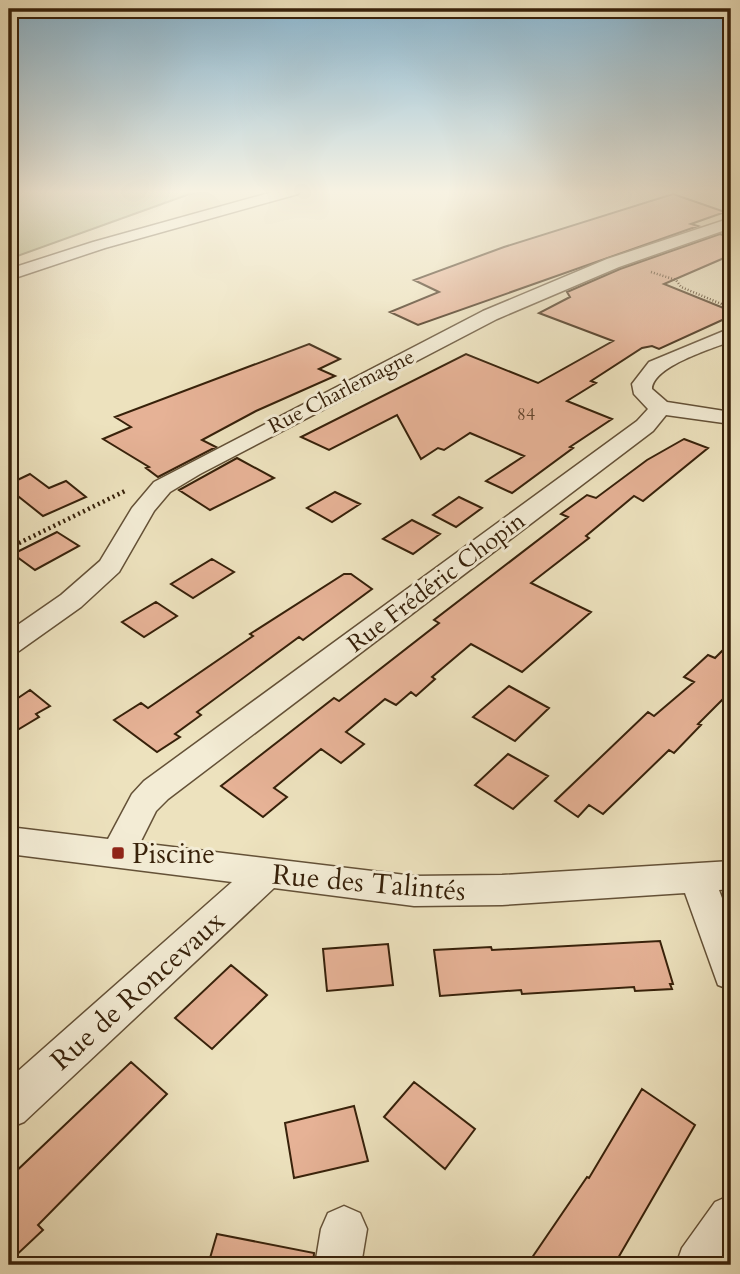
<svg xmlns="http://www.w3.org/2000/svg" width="740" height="1274" font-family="Cardo,serif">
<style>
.green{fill:#bcc28f;stroke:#7a724c;stroke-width:2}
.building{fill:#e6b296;stroke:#37210a;stroke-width:2}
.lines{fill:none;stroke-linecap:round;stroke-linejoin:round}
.minor-casing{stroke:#645137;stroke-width:3}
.path-far1{stroke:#37210a;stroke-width:2.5;stroke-dasharray:1 2;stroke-linecap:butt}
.path{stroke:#37210a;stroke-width:4.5;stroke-dasharray:2 3.5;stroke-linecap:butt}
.minor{fill:#f3ecd5;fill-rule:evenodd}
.poi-dot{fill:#8f2418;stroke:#f3ecd5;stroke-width:2.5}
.labels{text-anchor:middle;stroke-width:6;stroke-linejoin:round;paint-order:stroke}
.far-number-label{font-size:18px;fill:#63452d}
.far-street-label{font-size:21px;fill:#37210a;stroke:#f3ecd5}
.street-label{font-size:24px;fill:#37210a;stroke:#f3ecd5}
.near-poi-label{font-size:28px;fill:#37210a;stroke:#f3ecd5;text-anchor:start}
.near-street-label{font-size:28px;fill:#37210a;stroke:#f3ecd5}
</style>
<rect width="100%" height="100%" fill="#ede2be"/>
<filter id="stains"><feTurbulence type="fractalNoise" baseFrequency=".00286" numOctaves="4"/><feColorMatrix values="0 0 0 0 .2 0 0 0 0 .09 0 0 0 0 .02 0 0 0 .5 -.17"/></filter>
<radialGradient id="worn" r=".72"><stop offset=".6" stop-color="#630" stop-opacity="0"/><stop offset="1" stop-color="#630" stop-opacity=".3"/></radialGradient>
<path class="green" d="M9,191H198L9,259Z"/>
<path class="building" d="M673,194L725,212L691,224L698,226L418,325L390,312L439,292L414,280L504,247Z
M720,234L731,238V255L664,284L731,311V316L659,349L652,346L642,348L591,381L596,383L567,401L612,419L570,447L573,448L512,493L486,481L524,456L470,433L444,450L438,448L421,459L397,415L329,450L301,437L466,354L538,383L613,341L539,313L570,297L567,292L620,269Z
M309,344L340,359L319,369L335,376L256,411L202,440L216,447L158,477L146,468L149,467L103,439L131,427L115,417Z
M684,439L708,448L643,501L634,496L586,536L589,538L531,583L591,612L522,672L471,644L432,677L435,679L416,696L411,692L396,705L385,699L346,732L364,744L341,763L321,749L274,788L287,797L263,817L221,786L334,698L339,701L439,623L434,620L568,517L561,514L587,495L596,498L647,460Z
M237,458L274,478L210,510L179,490Z
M30,474L49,488L66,481L86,497L43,516L9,489V484Z
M335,492L360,504L332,522L307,508Z
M459,497L482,508L456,527L433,515Z
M412,520L440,534L413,554L383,539Z
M57,532L79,546L35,570L13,554Z
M212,559L234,572L193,598L171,584Z
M344,574H351L372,589L303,640L299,637L197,712L201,715L175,734L180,737L157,752L114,720L141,703L148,708L253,636L250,634Z
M156,602L177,616L144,637L122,622Z
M731,642V691L698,724L701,725L674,753L669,750L603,814L589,805L578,817L555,801L648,712L654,716L694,682L684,677L708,655L715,658Z
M509,686L549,708L515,741L473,717Z
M9,689L18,698L30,690L50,706L36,714L39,717L9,735Z
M508,754L548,776L513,809L475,785Z
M660,941L673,984H670L672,989L635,991L634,987L522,994L521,990L440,996L434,950L491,947L492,950Z
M388,944L393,985L327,991L323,949Z
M231,965L267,995L212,1049L175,1018Z
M131,1062L167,1094L38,1225L43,1230L9,1262V1178Z
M414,1082L475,1129L445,1169L384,1117Z
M642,1089L695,1125L614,1265H527L587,1177L589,1178Z
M354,1106L368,1161L294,1178L285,1123Z
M217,1234L314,1253L313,1265H208Z"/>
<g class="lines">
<g class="minor-casing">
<path id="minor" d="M276,191H300L298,194L105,248L9,280V269L93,242Z
M731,218V228L619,267L497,319L200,474L170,492L154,511L119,572L81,607L19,651L9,653V631L61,595L100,561L132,508L154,482L483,311L607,259Z
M731,328V341C712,349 653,366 652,389L667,402L731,412V424L666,415L653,431L168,799L156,811L140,843L414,876L502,875L731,861V889L719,890L731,922V990L718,985L685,893L502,905L414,906L274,888L24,1122L9,1128V1079L232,882L9,854V827L108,839L132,794L144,781L637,421L648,409L634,394L632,384L649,362Z
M731,1195V1258L726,1265H676L682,1248L715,1202Z
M344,1206L360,1213L367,1229L361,1265H315L321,1229L328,1213Z"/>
</g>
<path class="path-far1" d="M651,272L676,280L681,287L731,308"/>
<path class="path" d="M9,548L127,490"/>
<use href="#minor" class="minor"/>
</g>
<linearGradient id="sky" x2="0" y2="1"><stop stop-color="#89b8d4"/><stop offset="0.52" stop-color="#f7f2e2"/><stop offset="1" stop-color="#f7f2e2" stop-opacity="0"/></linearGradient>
<rect width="740" height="369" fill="url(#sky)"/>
<rect class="poi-dot" x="111" y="846" width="14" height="14" rx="3.5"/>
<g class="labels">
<g class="far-number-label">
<text x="526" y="420">84</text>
</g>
<g class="far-street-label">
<text transform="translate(341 391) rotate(-27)" y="7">Rue Charlemagne</text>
</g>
<g class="street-label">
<text transform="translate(436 582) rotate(-37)" y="8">Rue Frédéric Chopin</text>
</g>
<g class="near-poi-label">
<text x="132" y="863">Piscine</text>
</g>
<g class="near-street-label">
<text transform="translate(369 882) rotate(5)" y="10">Rue des Talintés</text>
<text transform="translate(137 990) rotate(-42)" y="10">Rue de Roncevaux</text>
</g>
</g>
<rect width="740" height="1274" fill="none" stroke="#ede2be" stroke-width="35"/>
<rect x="10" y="10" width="719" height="1253" fill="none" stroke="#37210a" stroke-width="3.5"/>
<rect x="18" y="18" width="705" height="1239" fill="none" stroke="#37210a" stroke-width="2"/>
<rect width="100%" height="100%" filter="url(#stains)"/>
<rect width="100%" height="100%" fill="url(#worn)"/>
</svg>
